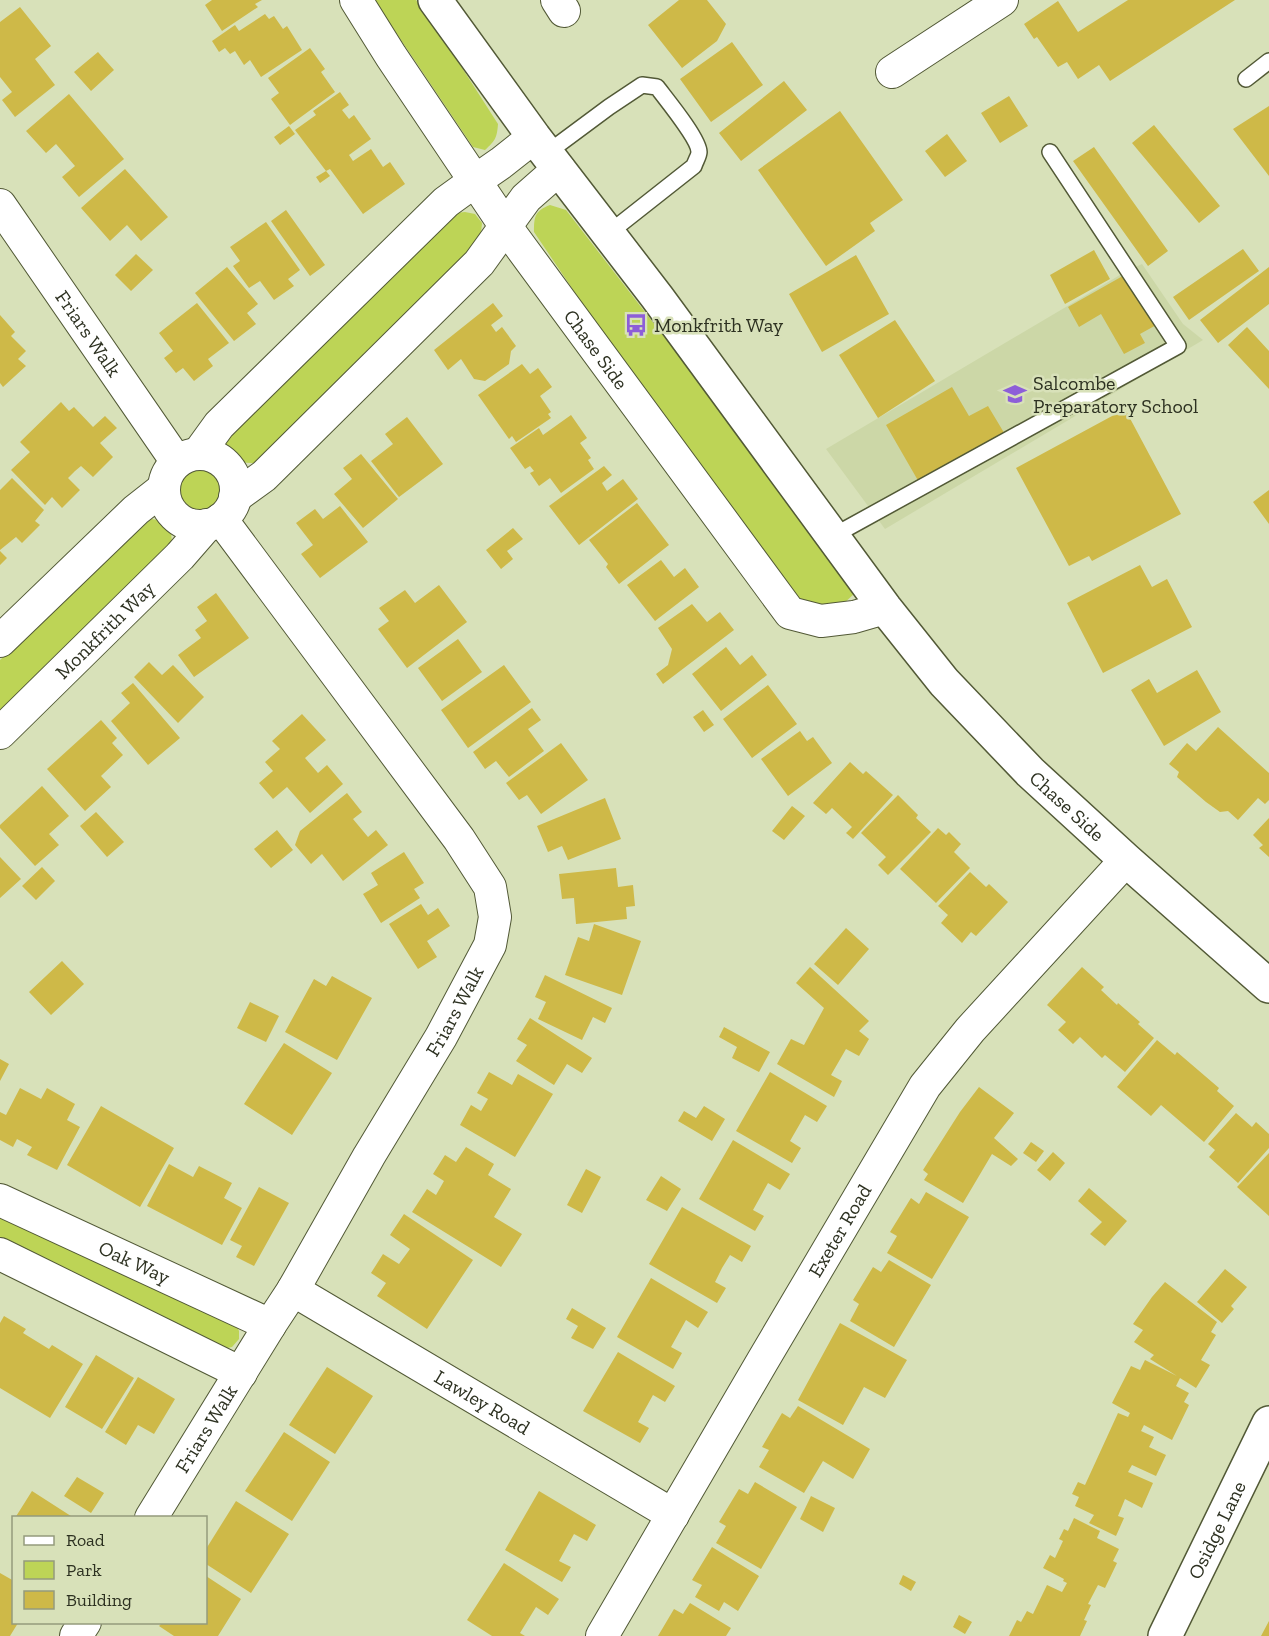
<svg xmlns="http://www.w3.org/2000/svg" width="1269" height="1636" font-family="'Zilla Slab',serif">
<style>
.built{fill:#ccd7a7}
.green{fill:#bdd456}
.building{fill:#ceb948}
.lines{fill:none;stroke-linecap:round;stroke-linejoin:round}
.service-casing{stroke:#525936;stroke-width:18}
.minor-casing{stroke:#525936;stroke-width:34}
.secondary-casing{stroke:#525936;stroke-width:36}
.primary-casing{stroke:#525936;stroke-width:36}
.service{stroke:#fff;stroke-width:15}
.minor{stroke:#fff;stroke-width:32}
.secondary{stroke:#fff;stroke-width:33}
.primary{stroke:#fff;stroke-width:33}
.labels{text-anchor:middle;stroke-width:5;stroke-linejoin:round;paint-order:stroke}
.poi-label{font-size:20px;fill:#2d3121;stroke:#d8e1b9;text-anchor:start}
.street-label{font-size:20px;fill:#2d3121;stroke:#d8e1b9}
</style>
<rect width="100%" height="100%" fill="#d8e1b9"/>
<path class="built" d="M1142,264L1183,324L1203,340L885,529L826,449L1125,272Z"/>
<path class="green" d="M374,0H416L448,46L498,124C497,138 495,141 485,150L473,147Z
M550,205L566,210L751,449L855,593L841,606L815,610L800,599L611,346L534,232C534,216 535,211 550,205Z
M465,212L475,214L482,223L481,233L477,245L255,463C238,464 230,457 225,441L456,213Z
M180 489a21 21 0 1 1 42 0a21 21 0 1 1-42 0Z
M151,519L167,521L171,531L172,543L0,715V660Z
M0,1216L235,1322L239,1331V1339L232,1347L223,1349L0,1244Z"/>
<path class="building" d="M212,0H262L255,4L258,7L222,31L205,5Z
M679,0H707L726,24L717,41L682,68L648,25Z
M1128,0H1235L1110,81L1099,65L1078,79L1067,62L1058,67L1037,37L1034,39L1024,24L1058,1L1078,32Z
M20,7L51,46L35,59L55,85L15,117L2,100L12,92L0,77V22Z
M265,14L269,19L274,16L283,29L287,26L302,50L261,77L250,60L244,65L235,51L230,54L225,48L219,52L212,41L235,25L239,31Z
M732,42L763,85L711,122L680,79Z
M310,48L325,69L321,72L335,92L290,125L271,99L279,93L268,78Z
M98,52L114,70L91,91L74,72Z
M784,81L807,110L741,161L719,133Z
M340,92L349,105L342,110L349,119L354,115L371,139L349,155L353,161L371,149L383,167L390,162L405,184L363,214L330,169L326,171L295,130L316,115L313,111Z
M69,94L124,159L79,197L62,177L75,166L56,144L46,153L26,131Z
M1009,96L1028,126L1000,143L981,113Z
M1269,106V176L1233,129Z
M840,111L903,200L870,223L875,231L826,266L758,170Z
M1154,125L1220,206L1199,223L1132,143Z
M289,126L295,134L280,145L274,137Z
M947,134L967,161L945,177L925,151Z
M1094,147L1168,251L1148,266L1073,161Z
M125,169L168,217L141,241L127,225L110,241L81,208Z
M326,171L330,176L320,183L316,177Z
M286,210L325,265L310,276L271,221Z
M266,222L300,270L288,279L294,286L274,300L260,281L249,288L233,266L240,261L230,247Z
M1243,249L1259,271L1189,320L1173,297Z
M1094,250L1110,279L1065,304L1050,275Z
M136,254L153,270L131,291L115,275Z
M856,255L889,314L822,352L789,294Z
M227,267L258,304L247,313L256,324L234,341L195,293Z
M1269,267V304L1218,343L1200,320Z
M1128,273L1158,324L1140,334L1145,343L1124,354L1101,314L1079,327L1068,307Z
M197,303L229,343L208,359L213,366L194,381L183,368L176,373L164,358L173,351L159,333Z
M493,303L503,316L491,325L496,332L502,327L516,346L511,351L509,364L485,381L474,379L461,359L448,370L434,350Z
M0,315L15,332L11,336L26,351L18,359L26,366L3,387L0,383Z
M895,320L935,381L878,418L839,355Z
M1247,327L1269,351V389L1228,345Z
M522,364L530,374L538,368L552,387L540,396L551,412L548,414L551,418L516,442L512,436L509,439L478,395Z
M952,387L969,416L988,406L1006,436L920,484L886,425Z
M61,402L69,411L74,407L93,427L105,416L117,428L100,443L113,457L93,477L81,466L75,471L68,478L80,490L62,508L52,497L45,505L11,470L30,452L20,442Z
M1125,409L1181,514L1092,561L1089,556L1069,566L1016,468Z
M571,415L587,438L580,443L591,458L588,460L594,469L561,493L550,478L539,486L530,473L534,471L530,466L525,469L510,448L539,428L543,435Z
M407,417L443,464L399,497L371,461L393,444L385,434Z
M361,454L398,499L363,528L334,494L352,479L343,468Z
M604,466L612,475L602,483L607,491L623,479L638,499L579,545L549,506Z
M12,478L44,510L35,521L40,525L22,543L16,537L0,550V490Z
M1269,490V524L1253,502Z
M637,503L669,545L619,584L606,567L608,564L589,540Z
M340,506L368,542L320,578L301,554L313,545L296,523L315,509L323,519Z
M513,528L523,539L507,551L513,559L501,569L486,550Z
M0,551L7,558L0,565Z
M661,560L674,577L685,568L699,587L655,621L627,585Z
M1140,565L1152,587L1167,579L1192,627L1103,673L1067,603Z
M439,585L467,622L407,668L378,629L389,621L379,608L405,590L415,603Z
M216,593L249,638L194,677L178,655L201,638L195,630L207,621L197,607Z
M692,604L707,622L720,612L734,630L663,684L656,674L668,665L672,649L658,628Z
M458,639L482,672L442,701L418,668Z
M726,647L740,665L752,655L767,675L721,711L692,674Z
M149,662L162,675L173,665L204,697L178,723L134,677Z
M504,665L531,702L468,748L441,710Z
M1197,670L1221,712L1164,746L1131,690L1149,679L1157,693Z
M133,683L180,738L148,765L111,721L130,703L121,693Z
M768,685L797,724L752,758L723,719Z
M532,708L541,720L528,729L544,751L509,777L496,761L485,769L473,752Z
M703,710L714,725L704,732L693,717Z
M302,714L326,740L305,758L318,773L327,765L343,784L310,813L287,787L273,799L259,783L273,771L265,762L280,749L272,741Z
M101,720L117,738L112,743L123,755L101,776L111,787L85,811L47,769Z
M1218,727L1269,773V800L1265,804L1258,798L1238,820L1228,811L1220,812L1206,802L1177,777L1179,772L1169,764L1187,743L1196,751Z
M800,731L807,741L813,737L832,763L788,796L761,759Z
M561,743L588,780L541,814L527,795L519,800L506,783Z
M850,762L863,774L866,771L893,795L853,839L846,833L852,827L832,808L826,814L813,803Z
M42,786L69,816L49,834L59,845L35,866L0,828V825Z
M347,793L362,812L353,819L368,837L376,830L388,845L343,881L322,854L311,864L295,845L300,831Z
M898,795L918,815L916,818L931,832L888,875L878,865L886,857L861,833Z
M605,798L621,839L568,860L562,846L548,852L537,826Z
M792,806L805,816L784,840L772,831Z
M96,812L124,842L107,857L80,826Z
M1269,818V857L1259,848L1263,845L1253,835Z
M938,828L946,835L949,832L961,844L954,852L970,868L936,903L900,869Z
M277,830L293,850L271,868L254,849Z
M404,852L424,883L414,889L420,898L381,923L363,894L378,885L371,873Z
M0,857L21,879L0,898Z
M42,867L55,881L36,900L22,886Z
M616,868L618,887L633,885L635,906L626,907L627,919L576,924L574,898L562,899L559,874Z
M970,872L986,887L989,884L1008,902L976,936L971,932L962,943L941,923L948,915L938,906Z
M421,904L428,915L438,908L450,926L427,941L437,957L418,969L389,924Z
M594,924L641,941L622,995L565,975L578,937L589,941Z
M846,928L869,949L838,985L814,964Z
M62,961L84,984L51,1015L29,992Z
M810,967L869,1021L859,1031L869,1039L859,1056L846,1049L831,1075L842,1081L834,1097L777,1064L791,1039L804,1045L824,1008L796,983Z
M1082,967L1104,987L1101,990L1117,1005L1118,1003L1140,1022L1138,1024L1154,1038L1125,1072L1105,1055L1102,1058L1080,1037L1073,1044L1058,1030L1066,1022L1047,1005Z
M545,975L612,1008L605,1023L593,1017L582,1040L538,1019L546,1002L535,997Z
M332,976L372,998L337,1060L285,1032L314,979L326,986Z
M250,1002L279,1016L266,1042L237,1028Z
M530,1018L592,1058L582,1073L567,1064L554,1085L516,1061L527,1045L517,1039Z
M724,1027L770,1052L759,1072L732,1058L737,1047L719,1037Z
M1157,1040L1175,1055L1177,1052L1219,1088L1217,1091L1234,1106L1204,1142L1161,1105L1151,1116L1117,1087Z
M284,1043L332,1073L292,1135L244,1104Z
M0,1059L9,1064L0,1081Z
M489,1072L512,1085L518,1074L553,1094L515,1157L460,1125L471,1105L481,1111L488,1099L477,1093Z
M770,1072L827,1106L817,1122L805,1115L790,1141L801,1148L792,1163L736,1131Z
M979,1087L1014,1113L994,1138L1018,1159L1011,1166L992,1154L963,1203L924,1180L928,1174L923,1170L960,1112Z
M20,1088L41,1099L47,1088L75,1104L67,1120L80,1127L57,1170L27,1155L32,1147L17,1139L13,1147L0,1140V1112L6,1115Z
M101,1106L174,1148L140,1207L67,1165Z
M704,1106L725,1119L712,1141L678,1121L684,1111L696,1118Z
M1236,1113L1252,1127L1256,1122L1269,1134V1148L1238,1183L1209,1157L1215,1150L1208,1144Z
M733,1140L790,1174L780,1190L768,1183L753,1210L764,1216L755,1231L699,1199Z
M1031,1142L1044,1151L1036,1162L1023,1153Z
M466,1147L494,1164L488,1175L511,1189L494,1217L522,1234L501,1267L412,1212L427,1189L436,1195L444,1181L433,1174L445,1155L456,1162Z
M1053,1152L1065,1163L1050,1181L1037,1170Z
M1269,1153V1216L1237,1187Z
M169,1164L193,1177L199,1166L232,1183L224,1198L242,1208L222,1245L147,1206Z
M586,1169L601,1177L582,1213L567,1205Z
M661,1176L681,1189L667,1211L646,1200Z
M259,1187L289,1203L254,1266L236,1257L242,1246L230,1240Z
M1089,1188L1127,1221L1105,1246L1090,1234L1102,1222L1078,1201Z
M926,1192L969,1217L932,1279L887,1253L897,1236L890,1232L911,1198L919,1204Z
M682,1207L751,1246L742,1262L730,1255L722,1268L715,1282L726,1288L717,1303L649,1264Z
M404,1214L473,1260L427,1329L377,1296L386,1283L371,1273L383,1254L399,1264L410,1249L390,1235Z
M889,1260L931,1285L894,1347L850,1321L859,1304L853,1300L873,1267L881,1272Z
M1225,1269L1247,1287L1231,1306L1234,1309L1222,1323L1197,1302Z
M651,1278L708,1312L698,1328L686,1320L671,1347L682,1353L673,1369L617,1337Z
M1165,1282L1217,1322L1211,1332L1216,1335L1201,1360L1210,1365L1196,1388L1180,1378L1176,1386L1189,1393L1184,1402L1189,1405L1172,1440L1144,1425L1141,1431L1154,1437L1149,1447L1166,1455L1156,1476L1132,1465L1128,1472L1153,1483L1142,1508L1125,1499L1118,1516L1124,1518L1116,1536L1089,1523L1094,1515L1075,1506L1079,1497L1072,1494L1078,1482L1085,1485L1118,1413L1128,1417L1130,1413L1112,1403L1131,1366L1140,1370L1145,1360L1177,1376L1150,1359L1154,1355L1134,1342L1143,1330L1133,1324L1152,1297Z
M572,1308L606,1328L593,1349L571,1338L578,1326L566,1319Z
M4,1316L26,1329L23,1333L49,1349L52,1345L83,1364L50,1418L0,1388V1323Z
M840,1323L907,1360L885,1398L864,1387L843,1425L798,1400Z
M618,1352L675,1386L665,1402L653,1395L638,1422L649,1428L640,1443L583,1411Z
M96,1355L134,1378L102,1429L65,1407Z
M327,1367L373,1396L335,1454L289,1425Z
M138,1377L175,1399L154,1434L138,1425L126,1445L105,1432Z
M798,1406L870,1449L853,1479L823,1461L804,1493L759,1467L769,1450L762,1447L782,1413L790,1418Z
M284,1432L330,1462L292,1521L245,1491Z
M77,1477L104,1493L91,1513L64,1496Z
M755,1482L797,1507L761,1569L716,1543L726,1526L719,1522L739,1489L748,1494Z
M32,1491L74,1518H15Z
M539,1491L596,1525L587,1541L574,1534L559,1561L571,1567L562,1582L505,1550Z
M811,1496L835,1508L823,1532L800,1519Z
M236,1501L289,1534L251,1593L206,1564V1549Z
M1074,1518L1100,1531L1097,1538L1119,1549L1113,1561L1117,1563L1105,1588L1098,1585L1088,1604L1091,1605L1084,1620L1087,1621L1080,1636H1009L1017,1620L1021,1622L1027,1611L1033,1614L1047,1585L1062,1592L1067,1583L1063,1581L1064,1579L1043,1568L1050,1555L1055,1558L1063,1541L1059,1539L1064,1529L1068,1531Z
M712,1547L759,1576L738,1611L724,1602L719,1611L695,1597L702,1585L692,1580Z
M504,1563L559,1599L548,1615L536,1607L520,1633L525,1636H492L467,1620Z
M0,1573L14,1581V1623H18L10,1636H0Z
M903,1575L916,1582L911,1591L899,1584Z
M206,1576L241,1599L218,1636H174L159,1626L162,1623H206Z
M690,1603L731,1628L726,1636H658L674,1609L683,1614Z
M959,1615L972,1622L965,1634L953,1627Z
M1269,1621V1636H1261Z"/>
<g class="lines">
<g class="service-casing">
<path id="service" d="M1246,79L1269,61
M547,153L609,107L642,85L657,87C666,99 699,139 699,152C699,156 695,162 694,166L609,233
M833,536L1178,346L1050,152"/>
</g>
<g class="minor-casing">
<g id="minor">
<path id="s1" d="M356,0L391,56L506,227L790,613L821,621L854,617L885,608"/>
<path d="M557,0L564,11"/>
<path d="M892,72L1002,0"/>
<path id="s2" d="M0,205L177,462"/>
<path d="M198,454L219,425L446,202L475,181L501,163L534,137"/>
<circle cx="200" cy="490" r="36"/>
<path d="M235,497L264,476L479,263L526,198L559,169"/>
<path d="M0,641L136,510L164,488"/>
<path id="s3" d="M0,733L180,556L207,525"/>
<path id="s4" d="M0,1200L270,1325"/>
<path d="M0,1254L241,1373"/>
<path id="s5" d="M293,1290L673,1515"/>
<path id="s6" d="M151,1518L270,1325L293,1290L369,1156L441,1037L490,945L495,917L490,887L459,839L221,519"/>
<path d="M76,1636L85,1622"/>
<path id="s7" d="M602,1636L762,1362L925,1086L970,1030L1126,860"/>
</g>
</g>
<g class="secondary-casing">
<g id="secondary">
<path id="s8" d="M1165,1636L1269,1423"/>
</g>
</g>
<g class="primary-casing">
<g id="primary">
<path id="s9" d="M435,0L534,137L657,297L885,608L944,682L1030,772L1126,860L1269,986"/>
</g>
</g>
<use href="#service" class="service"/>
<use href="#minor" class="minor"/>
<use href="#secondary" class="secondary"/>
<use href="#primary" class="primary"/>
</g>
<defs>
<g id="bus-bare" transform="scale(1.8)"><path d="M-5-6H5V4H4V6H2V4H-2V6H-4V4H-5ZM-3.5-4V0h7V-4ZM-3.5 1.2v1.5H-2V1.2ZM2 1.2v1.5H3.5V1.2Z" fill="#8d5ed8" stroke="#d8e1b9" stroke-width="2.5" paint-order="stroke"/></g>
<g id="school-bare" transform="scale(1.8)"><path d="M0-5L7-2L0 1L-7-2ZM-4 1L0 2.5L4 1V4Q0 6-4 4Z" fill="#8d5ed8" stroke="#d8e1b9" stroke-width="2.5" paint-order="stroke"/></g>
</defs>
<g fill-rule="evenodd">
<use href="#bus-bare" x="636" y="325"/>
<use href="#school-bare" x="1015" y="394"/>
</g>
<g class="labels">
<g class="poi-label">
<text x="654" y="332">Monkfrith Way</text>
<text x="1033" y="390">Salcombe<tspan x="1033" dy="23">Preparatory School</tspan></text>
</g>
<g class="street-label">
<text dy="7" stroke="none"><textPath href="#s2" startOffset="156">Friars Walk</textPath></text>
<text dy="7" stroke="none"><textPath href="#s1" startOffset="424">Chase Side</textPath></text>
<text dy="7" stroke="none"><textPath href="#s3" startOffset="147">Monkfrith Way</textPath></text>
<text dy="7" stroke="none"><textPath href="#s9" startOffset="1026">Chase Side</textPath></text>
<text dy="7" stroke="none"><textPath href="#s6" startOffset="591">Friars Walk</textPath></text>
<text dy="7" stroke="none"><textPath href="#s7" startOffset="470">Exeter Road</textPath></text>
<text dy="7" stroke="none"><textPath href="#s4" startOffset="148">Oak Way</textPath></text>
<text dy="7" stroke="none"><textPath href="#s5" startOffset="220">Lawley Road</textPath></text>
<text dy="7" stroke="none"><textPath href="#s6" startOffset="105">Friars Walk</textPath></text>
<text dy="7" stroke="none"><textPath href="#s8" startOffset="118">Osidge Lane</textPath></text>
</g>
</g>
<rect x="12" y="1516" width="195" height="108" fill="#d8e1b9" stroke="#949b7c" stroke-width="1.5"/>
<rect x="24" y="1536" width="30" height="9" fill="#ffffff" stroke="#949b7c" stroke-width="1.5"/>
<text x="66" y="1546" font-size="18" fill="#2d3121">Road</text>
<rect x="24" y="1561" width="30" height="18" fill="#bdd456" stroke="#949b7c" stroke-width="1.5"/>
<text x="66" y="1576" font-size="18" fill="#2d3121">Park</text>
<rect x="24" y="1591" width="30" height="18" fill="#ceb948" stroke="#949b7c" stroke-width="1.5"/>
<text x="66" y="1606" font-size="18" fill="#2d3121">Building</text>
</svg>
